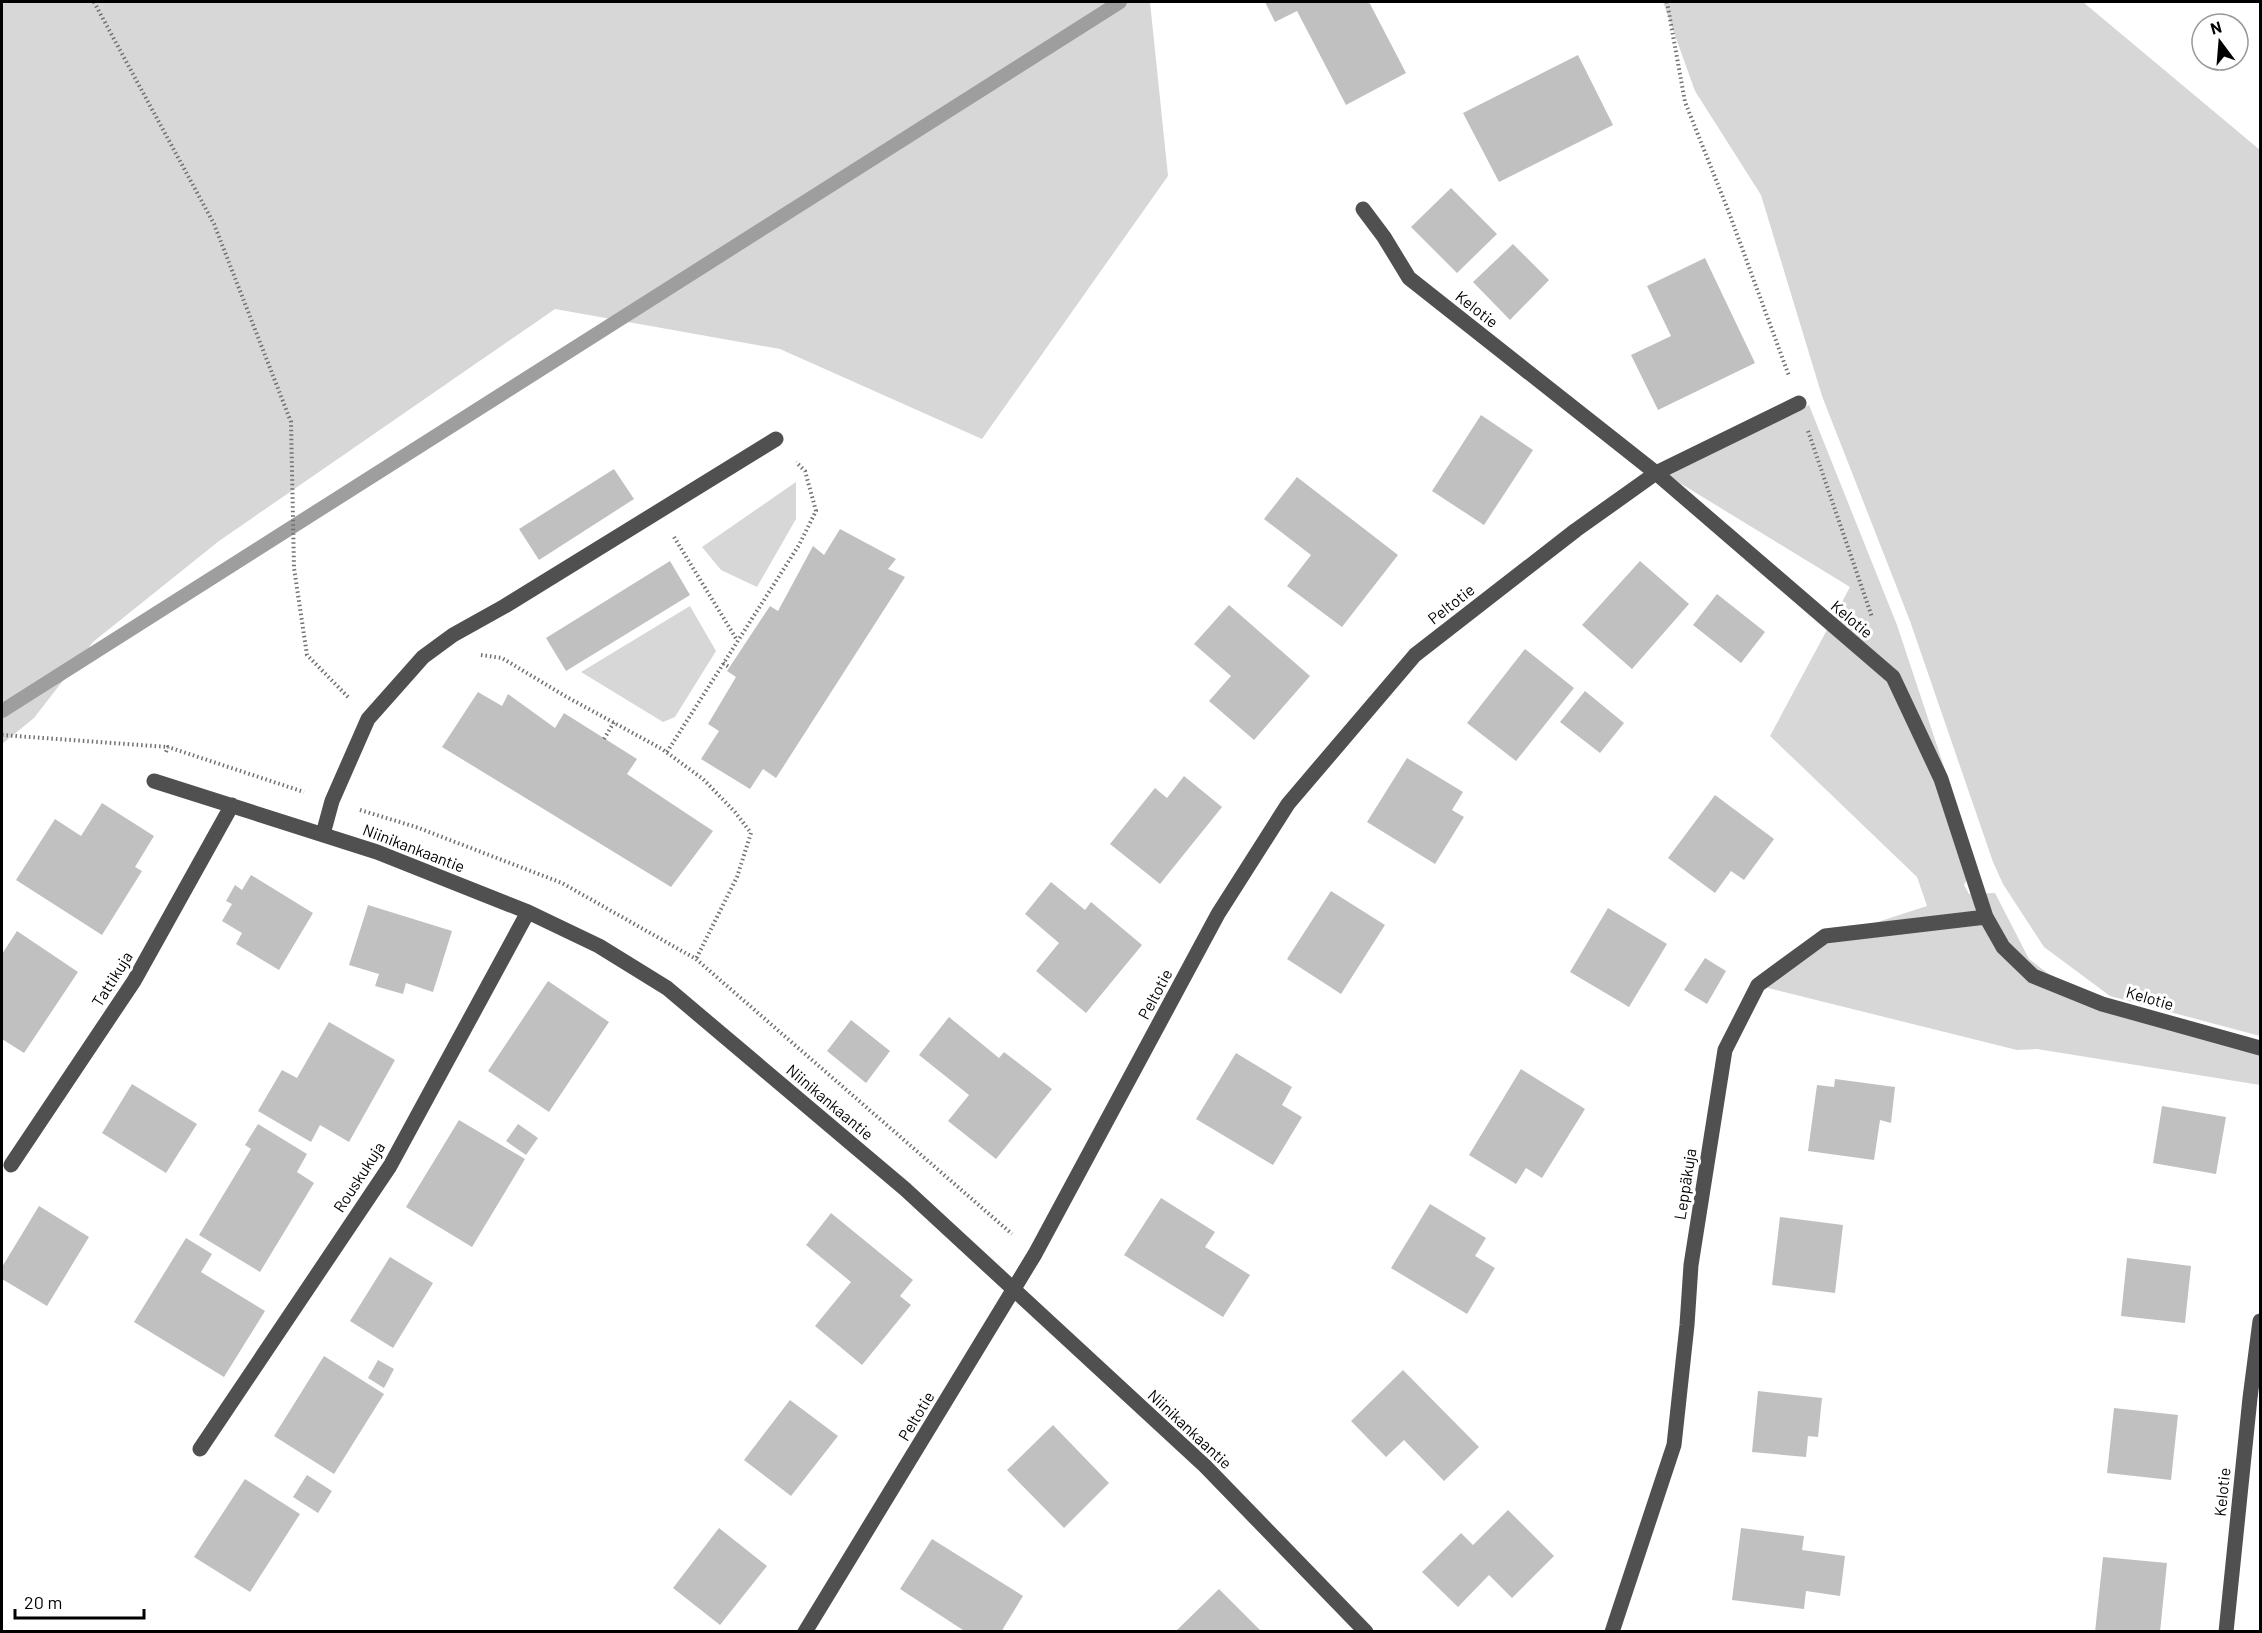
<svg xmlns="http://www.w3.org/2000/svg" width="2262" height="1633" font-family="Barlow,sans-serif">
<style>
.green{fill:#d7d7d7}
.lines{fill:none;stroke-linecap:round;stroke-linejoin:round}
.stream{stroke:#9e9e9e;stroke-width:14}
.building{fill:#c0c0c0}
.path{stroke:#727272;stroke-width:4;stroke-dasharray:1.5 3;stroke-linecap:butt}
.minor{stroke:#505050;stroke-width:15}
.labels{text-anchor:middle;stroke-width:6;stroke-linejoin:round;paint-order:stroke}
.street-label{font-size:16px;fill:#000;stroke:#fff}
</style>
<rect width="100%" height="100%" fill="#fff"/>
<path class="green" d="M2,2H1150L1168,176L982,439L780,349L555,309L219,541L93,642L34,718L2,744Z
M1663,2H2083L2260,150V1036L2110,996L2044,947L2003,884L1993,862L1910,621L1822,396L1761,195L1695,91Z
M1809,405L1897,625L1976,863L1964,885L1969,894L1995,893L2029,959L2091,1006L2260,1054V1085L2037,1049L2017,1050L1764,987L1828,938L1927,906L1917,877L1770,736L1850,587L1665,474Z
M796,482V519L757,587L721,570L702,547Z
M690,606L716,651L675,717L663,722L581,672Z"/>
<g class="lines">
<path class="stream" d="M2,711L1120,2"/>
</g>
<path class="building" d="M1265,2H1369L1406,73L1346,105L1297,11L1275,22Z
M1578,55L1613,125L1499,182L1463,113Z
M1451,188L1497,234L1457,273L1411,227Z
M1513,244L1549,280L1510,320L1473,282Z
M1705,258L1755,363L1658,410L1631,355L1671,336L1647,286Z
M1481,415L1533,450L1484,525L1432,491Z
M614,469L634,499L539,560L519,529Z
M1297,477L1398,555L1342,627L1287,586L1311,555L1264,519Z
M840,529L896,559L888,569L905,577L776,778L763,769L750,789L701,759L719,731L708,724L736,677L727,671L770,606L778,611L813,546L824,555Z
M670,561L690,595L566,671L546,638Z
M1640,561L1689,604L1632,669L1582,625Z
M1717,594L1765,632L1741,663L1693,625Z
M1229,605L1310,676L1254,740L1209,701L1231,676L1194,644Z
M1525,649L1574,688L1516,761L1467,723Z
M1585,691L1624,723L1600,753L1560,722Z
M478,692L502,706L508,694L555,728L564,713L637,759L627,774L713,831L671,887L442,747Z
M1407,758L1463,792L1452,810L1464,817L1435,864L1367,822Z
M1184,776L1222,807L1160,884L1110,844L1155,788L1167,798Z
M1715,795L1774,839L1744,880L1731,871L1715,893L1668,858Z
M102,803L154,836L135,867L142,871L102,935L16,880L55,819L81,836Z
M251,875L313,913L279,970L236,944L242,933L222,921L232,904L226,901L235,885L242,890Z
M1051,882L1085,910L1091,902L1142,945L1086,1013L1036,971L1059,943L1025,914Z
M1331,891L1385,925L1341,994L1287,959Z
M368,905L452,931L433,992L406,983L403,994L375,986L379,974L349,965Z
M1608,908L1667,944L1629,1007L1570,972Z
M17,931L78,972L24,1053L2,1039V954Z
M1705,958L1726,971L1707,1004L1684,990Z
M548,981L609,1022L549,1112L488,1071Z
M949,1017L999,1058L1004,1052L1052,1089L996,1159L948,1121L969,1095L919,1055Z
M851,1020L890,1051L866,1083L827,1051Z
M329,1022L395,1060L349,1142L320,1125L311,1142L258,1111L282,1070L297,1078Z
M1236,1053L1292,1087L1282,1105L1302,1117L1273,1165L1196,1119Z
M1521,1069L1585,1109L1542,1178L1526,1168L1516,1184L1469,1155Z
M1835,1079L1895,1087L1891,1123L1880,1120L1874,1160L1808,1151L1817,1085L1834,1087Z
M132,1084L197,1124L166,1173L102,1133Z
M2162,1106L2226,1117L2216,1174L2153,1163Z
M459,1120L525,1159L472,1247L406,1207Z
M258,1124L307,1154L297,1172L314,1183L260,1272L199,1235L251,1149L245,1145Z
M518,1124L538,1138L526,1155L506,1141Z
M1161,1198L1215,1232L1205,1247L1250,1275L1223,1317L1124,1255Z
M1430,1204L1486,1238L1475,1256L1495,1268L1467,1314L1391,1268Z
M39,1206L89,1237L47,1306L2,1279V1267Z
M831,1213L913,1280L900,1296L911,1305L862,1365L815,1326L851,1282L806,1245Z
M1780,1217L1843,1225L1835,1293L1772,1285Z
M186,1238L212,1254L201,1272L265,1311L224,1377L134,1322Z
M390,1257L433,1283L393,1348L350,1321Z
M2127,1258L2191,1266L2185,1323L2121,1316Z
M324,1356L384,1394L334,1474L274,1436Z
M378,1360L394,1369L384,1388L368,1378Z
M1403,1370L1479,1447L1444,1481L1404,1440L1386,1457L1351,1421Z
M1758,1391L1822,1398L1818,1437L1808,1436L1806,1457L1752,1452Z
M790,1400L838,1436L791,1496L744,1460Z
M2114,1408L2178,1415L2171,1480L2107,1473Z
M1053,1425L1109,1483L1064,1528L1007,1470Z
M307,1475L332,1491L318,1513L293,1497Z
M245,1479L300,1514L250,1592L194,1557Z
M1508,1510L1554,1556L1512,1598L1489,1575L1458,1607L1422,1572L1461,1533L1473,1545Z
M719,1528L767,1566L720,1625L673,1588Z
M1741,1528L1804,1536L1802,1550L1845,1556L1840,1596L1806,1591L1804,1609L1732,1600Z
M932,1539L1023,1596L1001,1632H966L900,1589Z
M2103,1557L2167,1563L2160,1632H2095Z
M1219,1589L1262,1632H1175Z"/>
<g class="lines">
<path class="path" d="M94,2L214,224L291,422L294,568L307,655L348,697
M1667,2L1685,102L1728,210L1789,376
M1808,431L1872,617
M674,537L737,640
M481,655L502,658L565,696L662,749L703,779L735,812L751,833L737,877L696,959
M723,663L729,667
M2,735L168,747
M604,739L614,722
M166,752L168,747L304,792
M667,752L799,545L816,511L805,471L796,462
M360,810L416,827L562,883L696,959L1012,1234"/>
<path class="minor" d="M1363,209L1384,237L1409,278L1656,473L1893,677L1941,779L1986,917L2003,947L2033,976L2102,1004L2260,1048
M154,781L377,852L528,912L599,946L667,988L905,1189L1205,1466L1366,1632
M323,834L332,801L368,719L423,657L453,635L505,606L776,439
M11,1165L134,981L232,805
M200,1449L390,1166L528,912
M805,1632L1035,1254L1218,914L1288,804L1415,655L1576,530L1656,473L1799,403
M1612,1632L1674,1445L1687,1325L1691,1265L1725,1050L1758,985L1825,936L1986,917
M2226,1632L2250,1398L2260,1321"/>
</g>
<g class="labels">
<g class="street-label">
<text transform="translate(1477 309) rotate(38)" y="6">Kelotie</text>
<text transform="translate(1451 604) rotate(-38)" y="6">Peltotie</text>
<text transform="translate(1852 619) rotate(40)" y="6">Kelotie</text>
<text transform="translate(414 848) rotate(21)" y="6">Niinikankaantie</text>
<text transform="translate(112 979) rotate(-58)" y="6">Tattikuja</text>
<text transform="translate(1155 994) rotate(-62)" y="6">Peltotie</text>
<text transform="translate(2150 998) rotate(16)" y="6">Kelotie</text>
<text transform="translate(830 1102) rotate(40)" y="6">Niinikankaantie</text>
<text transform="translate(359 1177) rotate(-57)" y="6">Rouskukuja</text>
<text transform="translate(1685 1184) rotate(-81)" y="6">Leppäkuja</text>
<text transform="translate(916 1416) rotate(-59)" y="6">Peltotie</text>
<text transform="translate(1190 1429) rotate(43)" y="6">Niinikankaantie</text>
<text transform="translate(2222 1492) rotate(-84)" y="6">Kelotie</text>
</g>
</g>
<rect width="2262" height="1633" fill="none" stroke="#000000" stroke-width="6"/>
<g transform="translate(2220 42) rotate(344)"><circle r="28" fill="#ffffff" stroke="#999999" stroke-width="1.5"/>
<path d="M0-4.5L10 22L0 15L-10 22Z" fill="#000000"/>
<text y="-9" font-size="16" font-weight="bold" text-anchor="middle" fill="#000000">N</text>
</g>
<path d="M15 1609v9h129v-9" fill="none" stroke="#000000" stroke-width="3"/>
<text x="24" y="1609" font-size="18" fill="#000000" stroke="#ffffff" stroke-width="4.5" paint-order="stroke">20 m</text>
</svg>
